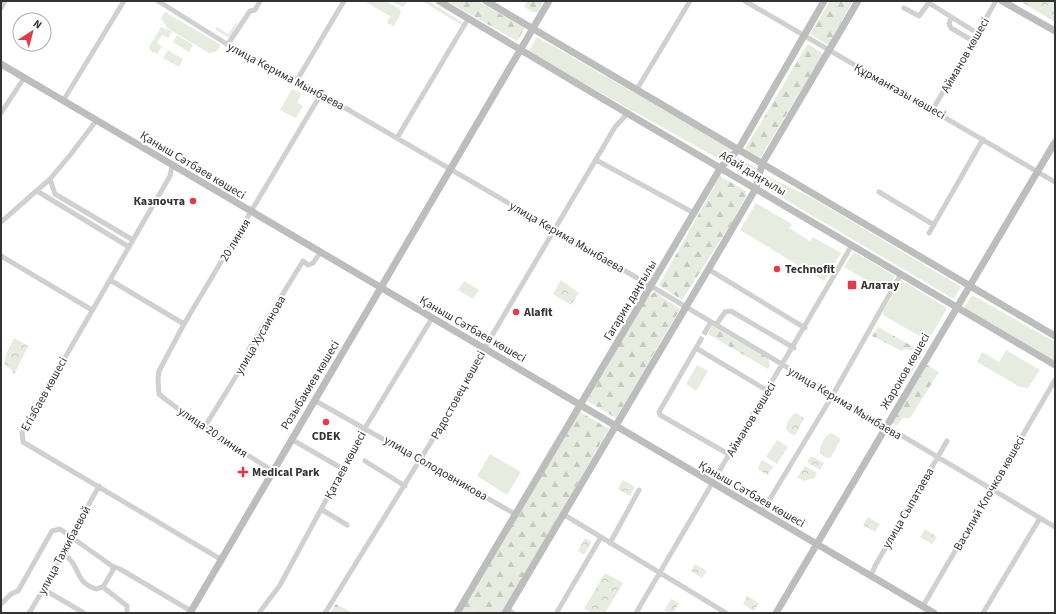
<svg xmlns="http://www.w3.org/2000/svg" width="1056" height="614" font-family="'Source Sans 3',sans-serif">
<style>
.grass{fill:#e6ecdf}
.forest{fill:url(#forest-firs)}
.park{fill:url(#park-crowns)}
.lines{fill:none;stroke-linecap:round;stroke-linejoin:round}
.street-tunnel{stroke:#d6d6d6;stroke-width:5;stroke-dasharray:5 2.5;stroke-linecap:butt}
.street{stroke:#d0d0d0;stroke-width:5}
.secondary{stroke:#bdbdbd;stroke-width:7}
.poi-dot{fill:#e63946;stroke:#fff;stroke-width:1.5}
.labels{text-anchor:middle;stroke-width:4;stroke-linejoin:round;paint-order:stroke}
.street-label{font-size:12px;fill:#333;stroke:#fff}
.poi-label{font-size:12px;font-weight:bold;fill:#333;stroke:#fff;text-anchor:start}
</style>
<defs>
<pattern id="forest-firs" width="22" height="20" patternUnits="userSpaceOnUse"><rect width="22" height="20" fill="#e6ecdf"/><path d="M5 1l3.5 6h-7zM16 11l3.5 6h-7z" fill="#c6cbc0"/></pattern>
<pattern id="park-crowns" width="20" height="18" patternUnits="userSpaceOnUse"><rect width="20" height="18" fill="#e6ecdf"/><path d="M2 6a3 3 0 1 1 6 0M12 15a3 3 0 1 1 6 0" fill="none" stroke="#c6cbc0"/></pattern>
</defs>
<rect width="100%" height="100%" fill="#fff"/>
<path class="grass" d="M364,1H385L400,9L401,13L394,26L387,23L390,16Z
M390,1H408L403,7Z
M422,1H429L463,23L462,25Z
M165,12L221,45L216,52L209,53L167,28L161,18Z
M161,27L172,31L168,38L162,35L157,43L162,46L157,54L151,51L149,47Z
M177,35L193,45L189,52L173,42Z
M537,37L731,148L732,151C729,155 727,160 721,160L576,79L529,51Z
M168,50L183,59L179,67L163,58Z
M292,89L302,94L297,102L303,106L296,118L280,110Z
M738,157L756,168L758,171L754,177H751L733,166L732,164Z
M765,175L814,199L961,287L954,299L764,187L761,184Z
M756,203L792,224L789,228L810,241L813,237L841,253L824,281L740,230Z
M854,252L895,276L886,292L844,267Z
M901,280L947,308L928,341L883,315V312Z
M464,281L479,290L473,299L458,290Z
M972,295L1055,342V361L964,308Z
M1006,350L1040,370L1028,388L1020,387L977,362L982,352L999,362Z
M697,365L708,371L696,391L686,384Z
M831,433L840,438V441L831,457L827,458L820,454C818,447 825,435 831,433Z
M777,440L788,447L777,464L766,457Z
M490,454L521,472L507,495L477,476Z"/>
<path class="forest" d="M447,1H477L525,28L517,41Z
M527,1H544L538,12H533L524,7Z
M830,1H853L828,45L810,34Z
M237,22V25L229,38L215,29L217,27L228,34Z
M807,45H810L823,54L760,158L745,149Z
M720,176L746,191V196L731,224L682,300L659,285Z
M655,292L680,309L616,418L587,401L646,297Z
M712,326L768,358L770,365L768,369L708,334Z
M878,327L919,350L921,357L909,377L906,374L907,369L912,361L909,359L915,351L905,349L902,351L872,336Z
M927,365L939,372L910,418H903L897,426L892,423Z
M580,412L609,429L502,613H461Z
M336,604L353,613H330Z"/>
<path class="park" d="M1020,1H1055V22Z
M561,280L579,293L571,305L553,294Z
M14,338L28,346L14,375L11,369L4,365L7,352Z
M796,413L804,418L796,434L793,435L786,430C785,425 791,415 796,413Z
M811,456L824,463L820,470L807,462Z
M762,460L774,467L767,475L759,470L758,467Z
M805,466L817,473L815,478L803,481L797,477Z
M623,480L635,487L630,496L618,489Z
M868,517L880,524L875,532L863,525Z
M925,529L937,537L932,544L920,537Z
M585,538L592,542L584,555L578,551Z
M695,564L707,571L702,578L691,571Z
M605,573L623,583L605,613H592L584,609Z
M747,596L759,603L754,611L743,604Z
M671,599L679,603L673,613L664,611Z"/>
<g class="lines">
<path class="street-tunnel" d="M700,341L705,332"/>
<path class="street" d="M158,1L238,51L297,80L651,286L1055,527
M745,1L1055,182
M929,3L977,33
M1,8L5,1
M904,8L919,16L930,1
M951,17L949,24L951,28L973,41
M228,44L250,11L255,10L260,1
M297,80L344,1
M637,89L690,1
M63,101L124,1
M933,109L996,1
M1,113L24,78
M397,138L468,19
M596,160L694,213
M172,166L170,176L26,425L22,433L23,442L222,560
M50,179L55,194L133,240
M37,191L129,247
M879,192L934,225
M1,222L50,179L71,154L96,121
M929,233L983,139
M1,256L92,310
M708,269L805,328
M110,280L184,324
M716,325L725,312L731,311L794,348
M705,332L711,322
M696,348L700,341
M314,400L515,514
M204,428L246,360L249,349L303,261L308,265L313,263L320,253
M291,439L343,469
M730,455L660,415L659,412L696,348L768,391
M365,461L405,486
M273,471L204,428L165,399L159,394L158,379L159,371L184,324L321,94
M321,509L347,525
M762,512L831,398L901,274
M563,514L726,613
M610,543L639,490
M64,554C82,567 73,581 96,589L103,587
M112,566L120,569L191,611
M871,576L875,566L947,441
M43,589L84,613
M1,604L11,594L18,591L52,531L60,529L112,566L113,570L103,587L127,606V613
M923,606L1055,380
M507,609L513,613
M557,612L601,537
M29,613C55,572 75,528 99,486
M259,613L280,585L365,428L432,318
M325,613L462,392L484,349L615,127L627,114
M636,613L852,245
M983,613L1040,518"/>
<path class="secondary" d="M439,1L598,96L1055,365
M486,1L1055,336
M1002,1L1055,31
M1,64L934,613
M190,613L549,1
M457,613L721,167L738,150L824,1
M505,613L728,236L756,188L762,164L858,1
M776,613L1055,142"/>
</g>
<g class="poi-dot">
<circle cx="193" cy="201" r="4"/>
<circle cx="777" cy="269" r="4"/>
<rect x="847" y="280" width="10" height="10" rx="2"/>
<circle cx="516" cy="312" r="4"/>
<circle cx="326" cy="422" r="4"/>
<path d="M241 466h4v4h4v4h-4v4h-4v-4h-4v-4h4z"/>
</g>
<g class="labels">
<g class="street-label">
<text transform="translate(965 55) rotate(-60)" y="4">Айманов көшесі</text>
<text transform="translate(286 76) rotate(28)" y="4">улица Керима Мынбаева</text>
<text transform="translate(900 91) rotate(29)" y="4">Құрманғазы көшесі</text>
<text transform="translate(193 165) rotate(31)" y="4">Қаныш Сәтбаев көшесі</text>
<text transform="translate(753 173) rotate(31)" y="4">Абай даңғылы</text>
<text transform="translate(567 237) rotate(30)" y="4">улица Керима Мынбаева</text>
<text transform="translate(235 240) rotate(-59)" y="4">20 линия</text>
<text transform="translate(630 300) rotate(-59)" y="4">Гагарин даңғылы</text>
<text transform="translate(473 329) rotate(30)" y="4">Қаныш Сәтбаев көшесі</text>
<text transform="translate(260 335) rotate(-60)" y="4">улица Хусаинова</text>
<text transform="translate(905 371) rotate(-60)" y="4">Жароков көшесі</text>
<text transform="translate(310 385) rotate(-59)" y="4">Розыбакиев көшесі</text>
<text transform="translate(44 394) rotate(-61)" y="4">Егізбаев көшесі</text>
<text transform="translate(458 395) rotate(-61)" y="4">Радостовец көшесі</text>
<text transform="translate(845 403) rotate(31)" y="4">улица Керима Мынбаева</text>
<text transform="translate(751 419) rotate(-59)" y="4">Айманов көшесі</text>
<text transform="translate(213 432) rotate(34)" y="4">улица 20 линия</text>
<text transform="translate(345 465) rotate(-62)" y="4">Қатаев көшесі</text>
<text transform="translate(436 468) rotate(30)" y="4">улица Солодовникова</text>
<text transform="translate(989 493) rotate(-60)" y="4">Василий Клочков көшесі</text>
<text transform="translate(752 494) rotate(30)" y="4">Қаныш Сәтбаев көшесі</text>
<text transform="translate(908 508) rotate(-60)" y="4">улица Сыпатаева</text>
<text transform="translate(64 550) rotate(-62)" y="4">улица Тажибаевой</text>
</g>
<g class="poi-label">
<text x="185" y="205" text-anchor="end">Казпочта</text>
<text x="785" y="273">Technofit</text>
<text x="861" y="289">Алатау</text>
<text x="524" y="316">Alafit</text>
<text x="326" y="440" text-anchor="middle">CDEK</text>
<text x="252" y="476">Medical Park</text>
</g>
</g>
<rect width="1056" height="614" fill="none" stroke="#333333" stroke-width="4"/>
<g transform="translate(32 32) rotate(36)"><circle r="19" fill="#ffffff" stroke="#adadad"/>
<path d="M0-3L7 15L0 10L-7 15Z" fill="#e63946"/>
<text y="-6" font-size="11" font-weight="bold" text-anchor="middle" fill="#333333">N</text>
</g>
</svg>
